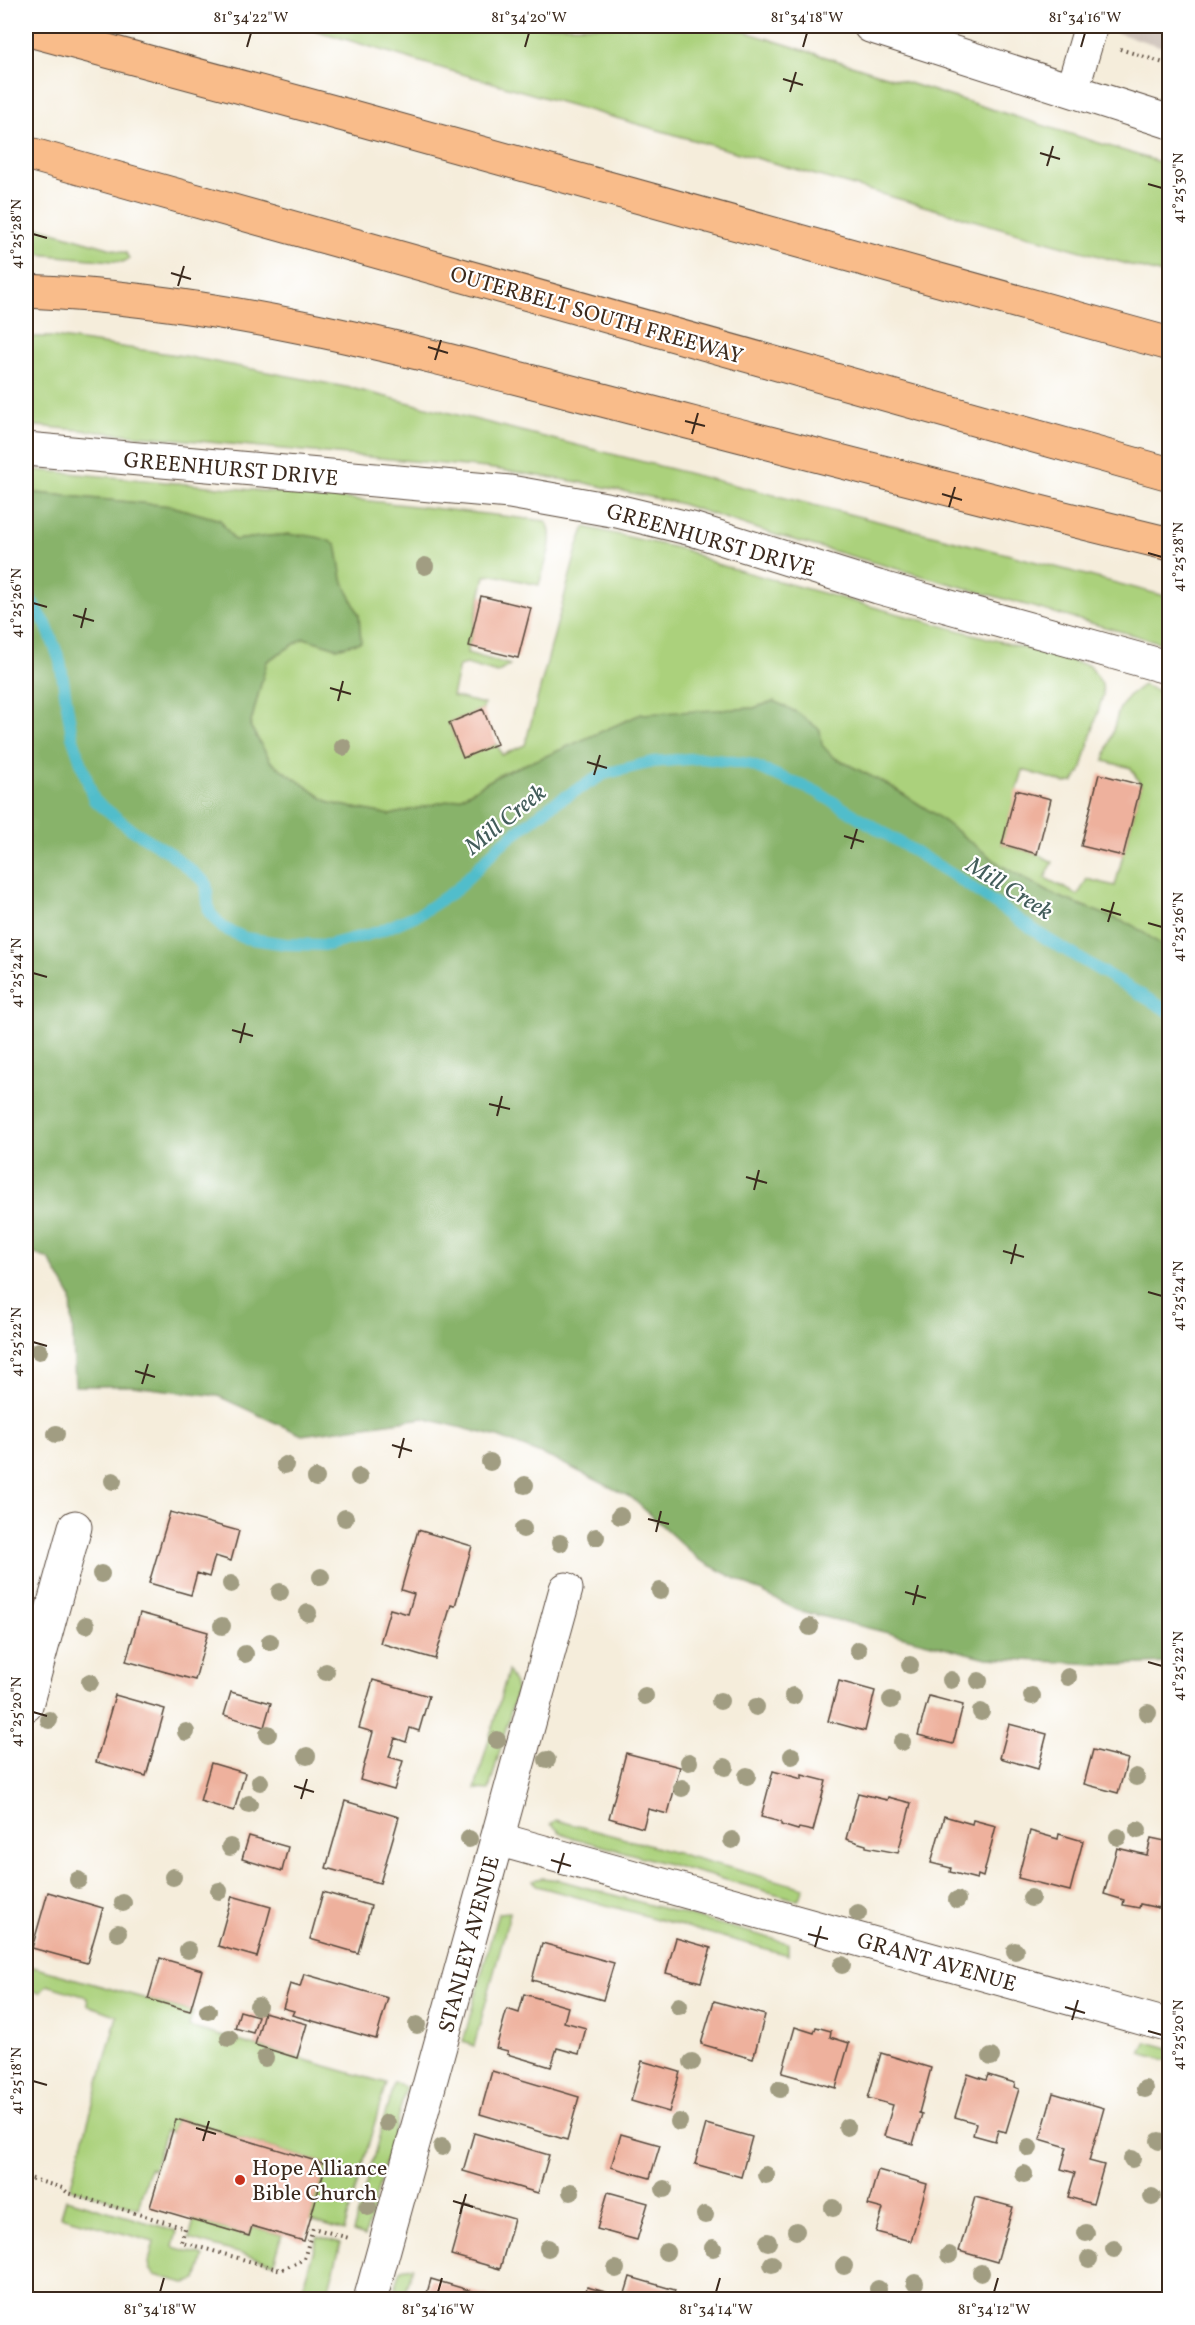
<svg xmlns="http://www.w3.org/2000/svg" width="1195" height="2325" font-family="Vollkorn,serif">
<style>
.industrial{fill:#cec2b9}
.green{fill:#abd17b;stroke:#737e4c;stroke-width:1.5}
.forest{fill:#88b36b;stroke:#626e44;stroke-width:1.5}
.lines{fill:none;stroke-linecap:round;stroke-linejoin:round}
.stream{stroke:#51bdcb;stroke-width:12}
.building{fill:#eeb19d}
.minor-casing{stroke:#57473a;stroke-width:35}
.tertiary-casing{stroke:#57473a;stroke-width:35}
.motorway-casing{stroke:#57473a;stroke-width:35}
.path{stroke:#57473a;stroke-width:4;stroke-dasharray:1.5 4.5;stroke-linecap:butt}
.minor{stroke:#fff;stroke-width:33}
.tertiary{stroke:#fff;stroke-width:33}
.motorway{stroke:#f9bc8a;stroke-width:33}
.tree{fill:#a19d82}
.ticks{fill:none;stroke:#3b2a1e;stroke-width:2}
.poi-dot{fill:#c8321e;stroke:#fff;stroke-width:2}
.labels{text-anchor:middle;stroke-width:4.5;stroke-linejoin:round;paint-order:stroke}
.street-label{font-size:22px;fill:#3b2a1e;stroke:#fff}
.poi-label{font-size:22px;fill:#3b2a1e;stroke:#fff;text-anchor:start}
.water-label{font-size:24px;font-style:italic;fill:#435d5b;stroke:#fff}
.neatline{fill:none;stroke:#3b2a1e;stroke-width:2}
.ticks-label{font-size:15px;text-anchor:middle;fill:#3b2a1e}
</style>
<rect width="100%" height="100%" fill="#fff"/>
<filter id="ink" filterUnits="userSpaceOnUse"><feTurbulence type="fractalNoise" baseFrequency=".0167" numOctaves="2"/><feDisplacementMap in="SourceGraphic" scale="12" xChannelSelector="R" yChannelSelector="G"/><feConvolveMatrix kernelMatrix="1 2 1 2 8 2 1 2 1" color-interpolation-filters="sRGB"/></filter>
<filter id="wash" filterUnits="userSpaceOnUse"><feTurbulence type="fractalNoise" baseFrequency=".008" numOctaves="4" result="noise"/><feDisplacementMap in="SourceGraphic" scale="24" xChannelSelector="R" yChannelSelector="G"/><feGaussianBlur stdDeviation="1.35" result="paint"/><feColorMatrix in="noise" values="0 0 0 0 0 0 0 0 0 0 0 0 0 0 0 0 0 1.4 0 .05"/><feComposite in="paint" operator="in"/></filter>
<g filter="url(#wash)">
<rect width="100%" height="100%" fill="#f5eddb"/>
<path class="industrial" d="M1095,26H1169V49Z"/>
<path class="green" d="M301,26H727L1169,165V276L441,68Z
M26,224L126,253L129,259L123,262L26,253Z
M26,337H53L184,356L351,388L999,552L1169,597V645L776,535L678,503L585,483L487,468L26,425Z
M26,469L370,501L546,521C557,538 544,566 539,585L494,575L485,576L467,653L510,665L497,673L466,664L459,666L452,696L484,704L483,709L449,723L463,757L497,744L502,755L525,745L578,545L585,527L686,550L716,564L1090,666L1102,684L1103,695L1081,771L1073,782L1065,783L1023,770L1002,844L1037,854L1053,862L1045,878L1078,895L1087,879L1115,886L1141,785L1131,768L1104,761L1119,710L1128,696L1143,685L1169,695V950L1084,907L1052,894L1002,866L933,813L892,787L833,757L774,701L754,708L735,709L546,756L503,773L460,798L390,815L330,803L271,762L250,726L267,661L304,638L337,648L359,615L342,579L336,544L289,534L234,540L220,520L171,506L26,492Z
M26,1591L37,1598L26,1637Z
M508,1671L515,1684L516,1692L489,1790L475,1789Z
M556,1820L804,1888L798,1900L574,1838L560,1832L551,1824Z
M542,1878L559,1880L788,1943V1955L537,1886L533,1880Z
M510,1912V1913L474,2046L463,2042L498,1913Z
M26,1965L193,2012L189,2027L386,2083L344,2231L310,2220L326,2164L176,2119L172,2133L165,2131L154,2169L149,2168L138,2208L70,2188L117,2016L88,2005L87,1997L47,1985L40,1993L26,1990Z
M1147,2042L1169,2048V2061L1141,2053Z
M394,2082L406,2088L365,2236L353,2232Z
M66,2199L177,2231L173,2247L204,2256L197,2280L185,2283L155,2275L150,2269L149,2262L154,2242L61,2216Z
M194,2220L249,2236L252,2226L282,2235L274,2263L189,2239Z
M318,2236L341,2243L326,2299H299Z
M413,2267L404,2299H392L401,2269Z"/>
<path class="forest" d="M26,492L171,506L220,520L234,540C266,537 306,528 336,544L342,579L359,615L361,642L337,648L304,638L267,661L250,726L271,762L330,803L390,815L460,798L503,773L546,756L641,714L754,708L774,701L798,713L820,730L822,745L833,757L892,787L933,813L1002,866L1052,894L1132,925L1169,950V1663L1116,1665L987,1658L797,1610L699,1560L632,1498L558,1461L498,1437L423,1418L302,1435L218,1396L132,1386H75L71,1297L49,1259L26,1251Z"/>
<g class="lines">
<path class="stream" d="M26,593L46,624L60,661L72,736L94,800L131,829L170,853L206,883L209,912L223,928L245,938L286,944L328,945L378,932L421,913L456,890L500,845L553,804L604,774L652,762L701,758L749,764L817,792L953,875L1047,939L1170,1012"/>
</g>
<g id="blocks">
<path class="building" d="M481,596L531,608L518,658L469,646Z
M483,709L497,744L463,758L449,723Z
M1099,774L1141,785L1123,856L1081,846Z
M1016,790L1051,799L1037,854L1002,844Z
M170,1512L239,1531L231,1561L215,1556L209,1577L197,1573L191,1595L149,1583Z
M418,1530L472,1546L455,1606L451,1605L435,1659L380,1643L390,1609L408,1614L414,1594L401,1590Z
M140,1613L208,1632L195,1680L126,1661Z
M373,1680L429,1696L419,1731L410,1728L406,1742L395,1738L389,1757L403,1761L394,1790L360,1780L373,1732L359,1728Z
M839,1681L875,1691L865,1731L828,1721Z
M231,1692L271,1703L264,1727L224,1715Z
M115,1695L165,1709L146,1776L96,1762Z
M929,1696L963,1705L953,1744L918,1735Z
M1009,1724L1047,1734L1038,1769L1000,1758Z
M1093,1750L1128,1759L1118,1793L1084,1784Z
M626,1753L680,1767L668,1814L648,1809L643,1828L609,1818Z
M211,1763L245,1773L234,1811L200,1801Z
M773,1771L802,1779V1775L826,1781L813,1831L799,1828L798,1830L781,1825V1822L761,1817Z
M858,1793L887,1800L888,1797L911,1803L898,1853L866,1847V1845L846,1839Z
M345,1801L399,1817L380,1883L326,1868Z
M944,1816L972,1824L973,1820L996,1826L983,1877L978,1875L977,1879L950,1872L951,1868L931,1863Z
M1030,1831L1058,1839L1059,1834L1083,1841L1070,1891L1018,1878Z
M249,1836L288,1847L282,1871L242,1859Z
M1151,1838L1170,1842V1868L1159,1908L1140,1904L1139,1908L1123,1905L1124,1900L1104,1894L1117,1848L1147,1855Z
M48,1892L103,1908L87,1963L32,1948Z
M323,1892L371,1906L358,1953L310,1939Z
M232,1896L271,1907L257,1957L218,1946Z
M676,1938L711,1948L701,1982L666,1973Z
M542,1943L614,1963L603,2000L532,1980Z
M160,1958L202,1970L190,2011L148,1999Z
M304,1974L388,1998L376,2039L292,2015L294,2011L283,2008L290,1984L300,1987Z
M524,1994L568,2007L564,2022L586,2028L579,2054L557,2048L551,2067L507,2054L508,2051L496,2048L507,2009L519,2013Z
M714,2001L765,2015L753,2059L701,2044Z
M240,2011L258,2016L253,2033L235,2028Z
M264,2012L307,2024L297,2058L255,2045Z
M795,2027L814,2033L816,2027L831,2031L830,2037L849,2043L836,2088L782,2073Z
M881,2053L931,2068L919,2113L922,2114L913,2144L884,2136L893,2105L868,2098Z
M642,2061L680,2072L669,2112L631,2101Z
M492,2071L579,2097L567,2140L480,2114Z
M968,2074L986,2080L988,2075L1015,2083L1014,2087L1019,2089L1006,2132L998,2130L995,2141L973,2135L976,2123L955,2117Z
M1053,2093L1104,2108L1089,2161L1104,2165L1093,2204L1068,2197L1075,2173L1061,2169L1067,2147L1040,2139Z
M176,2119L326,2164L304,2241L252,2226L249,2236L150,2207Z
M706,2124L752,2137L741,2177L695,2164Z
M474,2133L549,2155L538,2193L463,2171Z
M621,2134L660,2145L650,2178L611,2167Z
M878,2170L927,2184L911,2241L876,2232L883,2209L868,2205Z
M608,2192L648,2203L637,2240L597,2229Z
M975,2197L1013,2207L997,2262L959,2251Z
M465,2205L514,2219L500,2269L451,2255Z
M630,2277L675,2290L672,2300H623Z
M431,2279L499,2299V2300H425Z
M587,2287L620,2296L619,2300H583Z"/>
</g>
</g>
<g filter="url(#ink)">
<use href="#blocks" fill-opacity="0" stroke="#57473a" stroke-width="1.5"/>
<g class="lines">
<g class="minor-casing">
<path id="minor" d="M26,449L510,492L617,511L692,529L878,587L1170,668
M26,1705L75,1527
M497,1839L1170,2026
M370,2300L566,1589"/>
</g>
<g class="tertiary-casing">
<path id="tertiary" d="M870,26L1170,122
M1072,90L1091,26"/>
</g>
<g class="motorway-casing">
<path id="motorway" d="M26,29L352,117L1170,344
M26,153L1170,474
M26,291C217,299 402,348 587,396C781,446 975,497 1170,544"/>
</g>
<path class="path" d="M1120,49L1170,65
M26,2177L62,2188L68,2193L185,2228L181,2242L281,2270L304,2259L313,2228L349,2238"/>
<use href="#minor" class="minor"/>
<use href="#tertiary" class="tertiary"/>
<use href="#motorway" class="motorway"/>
</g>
<g class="tree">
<circle cx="425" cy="566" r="9"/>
<circle cx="343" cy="747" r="9"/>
<circle cx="39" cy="1351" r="9"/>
<circle cx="56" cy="1434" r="9"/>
<circle cx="490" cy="1462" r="9"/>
<circle cx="285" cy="1465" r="9"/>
<circle cx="359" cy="1477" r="9"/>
<circle cx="316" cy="1478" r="9"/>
<circle cx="113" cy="1481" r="9"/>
<circle cx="525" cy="1485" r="9"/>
<circle cx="620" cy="1516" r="9"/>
<circle cx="345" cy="1518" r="9"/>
<circle cx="523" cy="1529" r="9"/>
<circle cx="596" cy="1537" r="9"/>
<circle cx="560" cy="1543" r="9"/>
<circle cx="101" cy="1574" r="9"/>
<circle cx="321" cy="1577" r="9"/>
<circle cx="231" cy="1584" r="9"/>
<circle cx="660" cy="1591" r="9"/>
<circle cx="280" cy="1592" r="9"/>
<circle cx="308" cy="1613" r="9"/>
<circle cx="86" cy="1625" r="9"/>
<circle cx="222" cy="1626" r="9"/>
<circle cx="810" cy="1627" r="9"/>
<circle cx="270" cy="1642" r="9"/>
<circle cx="858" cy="1650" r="9"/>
<circle cx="245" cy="1654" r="9"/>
<circle cx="910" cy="1665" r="9"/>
<circle cx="326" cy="1672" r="9"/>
<circle cx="1068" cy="1677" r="9"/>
<circle cx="951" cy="1680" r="9"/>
<circle cx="979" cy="1681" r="9"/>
<circle cx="90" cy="1682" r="9"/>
<circle cx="645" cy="1696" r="9"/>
<circle cx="793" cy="1696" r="9"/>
<circle cx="1032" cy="1696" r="9"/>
<circle cx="891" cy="1700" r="9"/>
<circle cx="720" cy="1701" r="9"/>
<circle cx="756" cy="1707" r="9"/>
<circle cx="981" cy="1712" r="9"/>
<circle cx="1148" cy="1713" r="9"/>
<circle cx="49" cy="1720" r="9"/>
<circle cx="186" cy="1732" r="9"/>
<circle cx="268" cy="1734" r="9"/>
<circle cx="497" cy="1740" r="9"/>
<circle cx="902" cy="1742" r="9"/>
<circle cx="307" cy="1756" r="9"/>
<circle cx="792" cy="1756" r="9"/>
<circle cx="547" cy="1760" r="9"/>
<circle cx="689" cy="1762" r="9"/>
<circle cx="725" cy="1767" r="9"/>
<circle cx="747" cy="1776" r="9"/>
<circle cx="1136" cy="1777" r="9"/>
<circle cx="260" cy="1782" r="9"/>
<circle cx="682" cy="1788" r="9"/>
<circle cx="249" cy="1804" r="9"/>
<circle cx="1138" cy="1830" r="9"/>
<circle cx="1118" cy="1837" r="9"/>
<circle cx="469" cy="1839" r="9"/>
<circle cx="732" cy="1840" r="9"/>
<circle cx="230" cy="1847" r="9"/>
<circle cx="173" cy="1877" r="9"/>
<circle cx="78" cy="1880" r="9"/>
<circle cx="219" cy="1891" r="9"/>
<circle cx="1031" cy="1898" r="9"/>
<circle cx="957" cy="1900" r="9"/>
<circle cx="123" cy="1903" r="9"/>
<circle cx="858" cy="1913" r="9"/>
<circle cx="118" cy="1933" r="9"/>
<circle cx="188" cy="1950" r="9"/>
<circle cx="1015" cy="1951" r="9"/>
<circle cx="842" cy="1965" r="9"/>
<circle cx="258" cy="2006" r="9"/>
<circle cx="679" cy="2006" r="9"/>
<circle cx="208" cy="2011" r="9"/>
<circle cx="417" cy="2025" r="9"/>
<circle cx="229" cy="2038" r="9"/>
<circle cx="991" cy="2057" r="9"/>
<circle cx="265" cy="2058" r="9"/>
<circle cx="692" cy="2062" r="9"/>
<circle cx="780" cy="2089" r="9"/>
<circle cx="1145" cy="2089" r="9"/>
<circle cx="679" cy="2122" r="9"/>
<circle cx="387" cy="2123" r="9"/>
<circle cx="847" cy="2127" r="9"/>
<circle cx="1159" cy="2141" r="9"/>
<circle cx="442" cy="2147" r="9"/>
<circle cx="1029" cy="2148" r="9"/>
<circle cx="1132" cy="2159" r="9"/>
<circle cx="1024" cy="2174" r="9"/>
<circle cx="766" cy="2175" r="9"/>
<circle cx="664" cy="2189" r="9"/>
<circle cx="571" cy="2192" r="9"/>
<circle cx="1152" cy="2197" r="9"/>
<circle cx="368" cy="2207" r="9"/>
<circle cx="833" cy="2208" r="9"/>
<circle cx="705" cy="2215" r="9"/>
<circle cx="796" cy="2231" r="9"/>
<circle cx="1086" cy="2233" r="9"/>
<circle cx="768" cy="2242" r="9"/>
<circle cx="548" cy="2248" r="9"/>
<circle cx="713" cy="2248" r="9"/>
<circle cx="1114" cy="2249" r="9"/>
<circle cx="666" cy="2252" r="9"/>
<circle cx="949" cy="2255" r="9"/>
<circle cx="1089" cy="2259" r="9"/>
<circle cx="772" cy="2264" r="9"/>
<circle cx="844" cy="2266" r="9"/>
<circle cx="616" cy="2269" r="9"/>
<circle cx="981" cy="2273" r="9"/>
<circle cx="915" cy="2283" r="9"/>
<circle cx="878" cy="2289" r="9"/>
</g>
</g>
<path class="ticks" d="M247,47L251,33M525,47L529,33M803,47L807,33M1081,47L1085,33M783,79L803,85M790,92L796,72M1040,153L1060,159M1047,166L1053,146M1148,184L1162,188M33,234L47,238M171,273L191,279M178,286L184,266M428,347L448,353M435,360L441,340M685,421L705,426M692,434L698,413M942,494L962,500M949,507L955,487M1148,553L1162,557M33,603L47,607M73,615L94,621M81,628L86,608M330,688L351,694M338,701L343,681M587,762L607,768M594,775L600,755M844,836L864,842M851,849L857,829M1101,909L1121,915M1108,922L1114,902M1148,923L1162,927M33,973L47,977M232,1030L253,1036M240,1043L245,1023M489,1104L510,1109M497,1116L502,1096M746,1177L767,1183M754,1190L759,1170M1003,1251L1024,1257M1011,1264L1016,1244M1148,1292L1162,1296M33,1342L47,1346M135,1371L155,1377M142,1384L148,1364M392,1445L412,1451M399,1458L404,1438M648,1519L669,1524M656,1532L661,1511M905,1592L926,1598M913,1605L918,1585M1148,1662L1162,1666M33,1712L47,1716M294,1786L314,1792M301,1799L307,1779M551,1860L571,1866M558,1873L564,1853M808,1934L828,1939M815,1947L821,1926M1065,2007L1085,2013M1072,2020L1078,2000M1148,2031L1162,2035M33,2081L47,2085M196,2128L216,2134M203,2141L209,2121M453,2201L473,2207M460,2214L466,2194M160,2292L164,2278M438,2292L442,2278M716,2292L720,2278M994,2292L998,2278"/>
<circle class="poi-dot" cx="240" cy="2180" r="6"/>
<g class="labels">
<g class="street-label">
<text transform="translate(597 314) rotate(16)" y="8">OUTERBELT SOUTH FREEWAY</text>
<text transform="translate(231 468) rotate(5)" y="8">GREENHURST DRIVE</text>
<text transform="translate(711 539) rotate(16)" y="8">GREENHURST DRIVE</text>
<text transform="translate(468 1944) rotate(-75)" y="8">STANLEY AVENUE</text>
<text transform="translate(937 1961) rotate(16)" y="8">GRANT AVENUE</text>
</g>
<g class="poi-label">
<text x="252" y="2175">Hope Alliance<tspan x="252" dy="25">Bible Church</tspan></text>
</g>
<g class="water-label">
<text transform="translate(505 819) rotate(-39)" y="8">Mill Creek</text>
<text transform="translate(1010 888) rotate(32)" y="8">Mill Creek</text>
</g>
</g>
<rect width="1195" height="2325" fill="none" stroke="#fff" stroke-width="66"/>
<rect x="33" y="33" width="1129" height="2259" class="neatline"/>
<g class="ticks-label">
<text x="251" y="22">81°34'22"W</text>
<text x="529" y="22">81°34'20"W</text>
<text x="807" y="22">81°34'18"W</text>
<text x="1085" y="22">81°34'16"W</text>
<text transform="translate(1178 188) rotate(-90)" y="5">41°25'30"N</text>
<text transform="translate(16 234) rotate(-90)" y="5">41°25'28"N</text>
<text transform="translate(1178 557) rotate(-90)" y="5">41°25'28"N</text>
<text transform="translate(16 603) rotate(-90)" y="5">41°25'26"N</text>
<text transform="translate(1178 927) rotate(-90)" y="5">41°25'26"N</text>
<text transform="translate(16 973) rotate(-90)" y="5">41°25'24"N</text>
<text transform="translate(1178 1296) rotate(-90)" y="5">41°25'24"N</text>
<text transform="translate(16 1342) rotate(-90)" y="5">41°25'22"N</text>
<text transform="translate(1178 1666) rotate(-90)" y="5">41°25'22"N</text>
<text transform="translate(16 1712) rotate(-90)" y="5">41°25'20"N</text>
<text transform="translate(1178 2035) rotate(-90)" y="5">41°25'20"N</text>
<text transform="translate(16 2081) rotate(-90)" y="5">41°25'18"N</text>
<text x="160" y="2314">81°34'18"W</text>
<text x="438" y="2314">81°34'16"W</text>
<text x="716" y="2314">81°34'14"W</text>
<text x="994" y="2314">81°34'12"W</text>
</g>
</svg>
